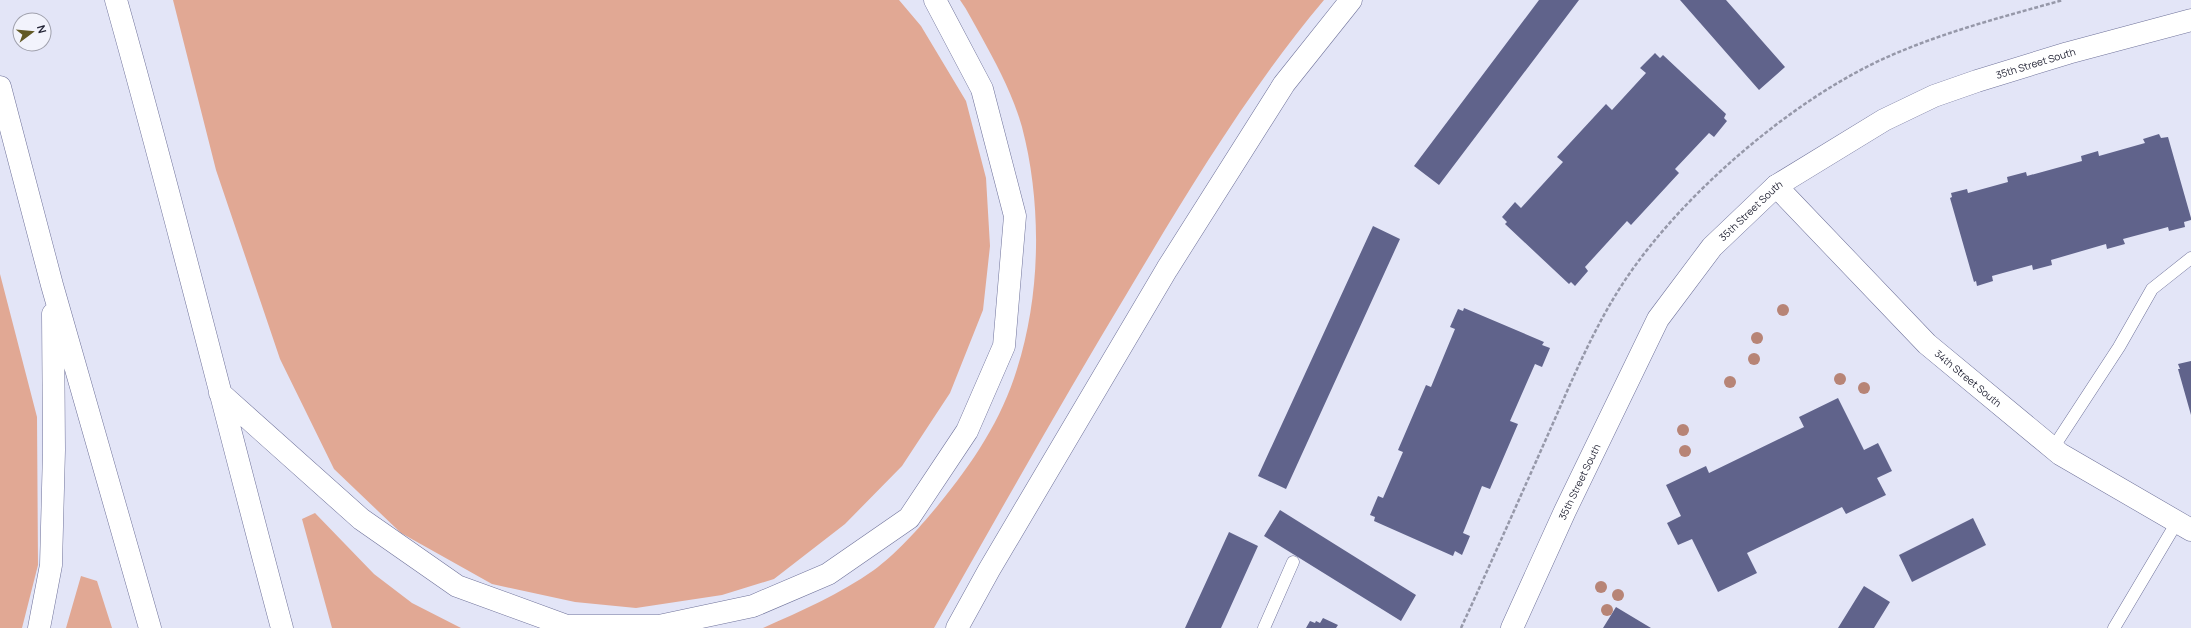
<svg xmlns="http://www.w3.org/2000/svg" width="2191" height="628" font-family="Manrope,sans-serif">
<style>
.green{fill:#e1a894}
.building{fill:#60638b}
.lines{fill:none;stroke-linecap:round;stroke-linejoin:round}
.lane-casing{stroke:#6f729a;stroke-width:13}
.street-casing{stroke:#6f729a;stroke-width:23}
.highway-casing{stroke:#6f729a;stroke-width:23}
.path{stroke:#9698a9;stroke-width:2.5;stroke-dasharray:4 2;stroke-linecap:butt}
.lane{stroke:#fff;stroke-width:12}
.street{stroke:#fff;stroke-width:22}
.highway{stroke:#fff;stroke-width:22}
.tree{fill:#b78476}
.labels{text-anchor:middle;stroke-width:4;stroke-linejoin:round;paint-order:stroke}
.street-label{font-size:10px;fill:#242536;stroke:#f2f3fc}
</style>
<rect width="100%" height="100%" fill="#e3e5f7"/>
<path class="green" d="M173,0H899L921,26L966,101L986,178L990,246L983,310L950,393L902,466L845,524L774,579L722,595L636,608L575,602L492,584L401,533L334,469L280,359L216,170Z
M960,0H1324C1250,88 1188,191 1129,290C1062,401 998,515 934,628H763C801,611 840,594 874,570C895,555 923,524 939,504C972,464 1002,419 1017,369C1041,294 1042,203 1022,127C1013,95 997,65 981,36C974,24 968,11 960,0Z
M0,274L37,417L38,565L22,628H0Z
M315,513L374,574L412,603L461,628H332L302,519Z
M81,576L97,581L112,628H66Z"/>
<path class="building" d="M1539,0H1579L1439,185L1414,166Z
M1680,0H1726L1785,67L1759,90Z
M1655,53L1660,58L1663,55L1726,114L1724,118L1727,121L1714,137L1709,133L1675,169L1679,173L1631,225L1627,221L1585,267L1588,271L1575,286L1571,282L1569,284L1505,224L1507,222L1502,217L1515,202L1521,208L1563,162L1557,157L1606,104L1612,110L1646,73L1640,68Z
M2159,134L2161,138L2168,137L2191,218V220L2184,222L2185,227L2169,231L2168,227L2123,239L2125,244L2107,249L2106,244L2051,260L2052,265L2033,270L2032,265L1992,276L1993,281L1977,286L1976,281L1974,282L1950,198L1952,197L1951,193L1967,189L1968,193L2008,182L2007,177L2026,172L2027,176L2082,161L2081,156L2098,151L2099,156L2145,143L2143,139Z
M1373,226L1400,239L1286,489L1258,476Z
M1464,308L1544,342L1542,345L1550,348L1542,367L1535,364L1510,421L1518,424L1490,489L1482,486L1463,533L1470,536L1462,555L1455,551L1453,556L1374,521L1375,517L1370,515L1378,496L1383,498L1403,452L1398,450L1426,385L1431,387L1455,329L1450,327L1458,309L1463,311Z
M2191,361V415L2178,369H2180L2178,364Z
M1838,398L1864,450L1878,443L1892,471L1877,478L1886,495L1846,514L1842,507L1747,553L1757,573L1718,592L1692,539L1678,545L1667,523L1681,516L1666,485L1706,466L1709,473L1804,427L1799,417Z
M1280,510L1416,595L1401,621L1264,536Z
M1973,518L1986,545L1912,582L1899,555Z
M1229,532L1258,546L1221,628H1185Z
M1864,586L1890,602L1874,628H1838Z
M1616,607L1651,628H1603Z
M1323,618L1338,625L1336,628H1306L1310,621L1315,623L1316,621L1320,623Z"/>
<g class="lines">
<g class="lane-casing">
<path id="lane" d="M2053,448L2119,347L2152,289L2191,258
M1264,628L1293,562
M2114,628L2177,522"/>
</g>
<g class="street-casing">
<g id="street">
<path id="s1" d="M1776,186L1927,344L2060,454L2191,530"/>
<path id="s2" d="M1512,628L1565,511L1658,319L1712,247L1776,186L1884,120L1934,96L1977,81L2068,53L2191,20"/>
</g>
</g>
<g class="highway-casing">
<path id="highway" d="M116,0C175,209 226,419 282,628
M0,87L52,285L150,628
M220,393L361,519L457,586L567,626H659L753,606L828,574L909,518L967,431L1004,346L1015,216L982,89L935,0
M39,628L51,565L54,450L53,314
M957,628L989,570L1167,269L1284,84L1351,0"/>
</g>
<path class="path" d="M1461,628C1490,565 1518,502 1546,439C1567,392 1586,345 1612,301C1667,206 1791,98 1892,55C1947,31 2006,16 2063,0"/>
<use href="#lane" class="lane"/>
<use href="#street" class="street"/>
<use href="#highway" class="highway"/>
</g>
<g class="tree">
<circle cx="1783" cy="310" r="6"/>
<circle cx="1757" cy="338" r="6"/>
<circle cx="1754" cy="359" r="6"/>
<circle cx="1840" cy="379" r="6"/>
<circle cx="1730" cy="382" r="6"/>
<circle cx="1864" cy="388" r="6"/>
<circle cx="1683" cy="430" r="6"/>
<circle cx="1685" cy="451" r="6"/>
<circle cx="1601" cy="587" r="6"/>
<circle cx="1618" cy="595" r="6"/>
<circle cx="1607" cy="610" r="6"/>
</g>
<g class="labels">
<g class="street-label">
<text dy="4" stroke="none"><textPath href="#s2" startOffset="809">35th Street South</textPath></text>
<text dy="4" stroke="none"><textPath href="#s2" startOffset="485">35th Street South</textPath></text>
<text dy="4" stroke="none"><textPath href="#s1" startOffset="272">34th Street South</textPath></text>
<text dy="4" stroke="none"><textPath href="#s2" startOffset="161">35th Street South</textPath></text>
</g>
</g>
<g transform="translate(32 32) rotate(74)"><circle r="19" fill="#f2f3fc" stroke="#a0a1ad"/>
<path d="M0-3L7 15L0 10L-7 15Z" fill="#615925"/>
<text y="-6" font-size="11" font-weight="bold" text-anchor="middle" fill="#242536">N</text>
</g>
</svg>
